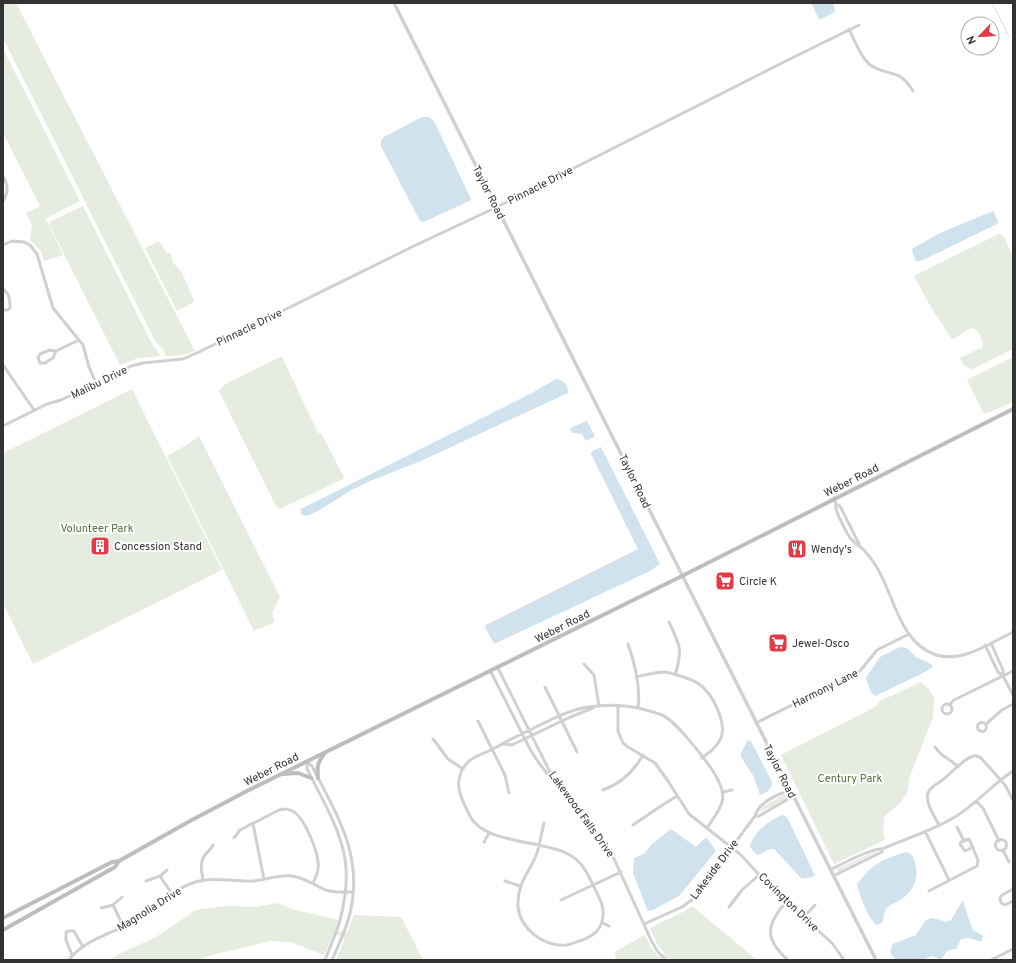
<svg xmlns="http://www.w3.org/2000/svg" width="1016" height="963" font-family="Overpass,sans-serif">
<style>
.green{fill:#e6ecdf}
.water{fill:#cfe2ee}
.lines{fill:none;stroke-linecap:round;stroke-linejoin:round}
.stream{stroke:#cfe2ee;stroke-width:1}
.minor{stroke:#d0d0d0;stroke-width:3}
.tertiary{stroke:#d0d0d0;stroke-width:3.5}
.secondary{stroke:#bdbdbd;stroke-width:4}
.labels{text-anchor:middle;stroke-width:4;stroke-linejoin:round;paint-order:stroke}
.street-label{font-size:11px;fill:#333;stroke:#fff}
.park-label{font-size:11px;fill:#56703f;stroke:#fff}
.poi-label{font-size:11px;fill:#333;stroke:#fff;text-anchor:start}
</style>
<rect width="100%" height="100%" fill="#fff"/>
<path class="green" d="M3,3H16L195,351L182,355L166,356L163,350L154,339L3,38Z
M3,49L80,201L47,218H46L3,133Z
M40,206L63,255L44,261L41,251L30,240L32,225L26,213Z
M83,206L152,344L161,356L138,358L120,365L49,224L50,222Z
M999,234L1003,235L1013,257V349L973,369C966,368 962,365 960,358L983,347C983,342 981,337 978,332C970,321 961,338 952,339L932,309L914,276Z
M158,242L161,244L166,252L171,254L173,263L181,271L194,300L192,303L177,311L145,248Z
M280,357H282L318,433H321L344,477L343,479L280,509L276,506L219,391L225,384Z
M1013,357V402L985,414L981,408L967,380Z
M132,389L222,570L33,664L3,603V453Z
M199,436L280,597L272,613L275,622L254,631L167,456L190,443Z
M921,682L929,689L934,698L933,717L910,776L907,793L900,803L884,817L883,833L885,840L834,864L781,755L875,707L880,701Z
M783,795H785L786,799L758,813L763,807Z
M880,849L881,850L839,871H837V869Z
M278,903L292,909L338,920L335,930L347,933L354,915L401,917L423,960H336L345,938L334,933L324,955L291,942L270,941L208,956L200,960H109L119,954L156,937L196,910L228,906L256,907Z
M692,906L757,960H671L668,958L664,960H615L616,955L614,952L645,935L651,947L659,957L664,953L657,944L650,928L685,911Z"/>
<path class="water" d="M811,3H833L835,9V12L821,19H819Z
M422,117H429L434,121L471,199L469,201L424,222L420,221L381,146V141L384,137Z
M993,211L998,221L997,224L921,261H916L913,254L912,249L940,233Z
M556,379C564,380 568,385 568,393L421,461L370,481L350,491L318,511L307,516L303,515L300,513L301,509L532,393Z
M587,421L595,436L586,441L582,434L573,433L570,430L572,427Z
M601,447L660,564L650,571L494,644L485,627L486,625L638,549L591,454V452Z
M900,647L907,648L916,657L931,664L933,667L923,673L875,696L871,692L866,679L867,676L880,657Z
M748,740L751,741L772,782C773,789 766,793 760,795L754,777L741,757V753Z
M782,815L786,816L788,819L812,869L815,875C811,878 805,879 801,878L774,849L767,850L758,855L756,854L750,847C753,832 769,821 782,815Z
M671,829L696,847L705,838H707L716,851L679,896L653,910L649,911L647,909L633,873L634,858L644,854L652,844Z
M906,852C912,853 914,858 915,863C920,879 913,892 900,900C896,903 890,904 887,908C884,912 883,918 882,923L877,925C868,919 859,894 857,884C860,881 862,877 865,874C876,862 892,856 906,852Z
M963,900L965,908L973,930L983,936L981,942L969,938L961,939L956,949C945,949 946,954 941,960L933,956L927,958L926,960H896C890,954 889,951 893,944L916,935L925,921L928,919L933,918L946,922L951,920Z"/>
<g class="lines">
<path class="stream" d="M992,3L1009,36"/>
<path class="minor" d="M849,29C855,41 860,56 869,64C887,78 898,66 913,91
M3,176C8,185 9,192 3,201
M3,245L12,241L24,242L30,245L37,254L53,308L83,345L89,367L96,383
M3,289C10,294 10,300 10,308L8,310H3
M56,351L53,358L45,363H40L38,358L40,354L50,350L56,351L79,340
M3,365L34,410
M3,426L47,404L61,400L131,366L143,363L183,359L199,352L414,246L497,207L788,60L859,25
M834,498L836,504L840,506L861,548
M836,504C835,511 838,515 841,521C844,527 847,534 851,539C855,544 859,546 863,549C868,554 872,560 876,566C894,594 899,643 936,655C963,663 990,643 1013,632
M669,622C680,645 683,650 675,675
M991,643L1003,670V676L1013,695
M628,644C635,664 641,686 638,708
M985,645L998,672L1003,676
M584,664L594,675L599,706
M498,668L556,784L598,833L610,850L652,942L658,952L666,960
M491,672L531,751L539,763L552,780
M636,677C645,675 655,672 664,672C672,673 692,679 699,684C712,693 727,722 721,738C717,747 710,752 702,758
M545,687L577,752
M942 709a5 5 0 1 1 10 0a5 5 0 1 1-10 0Z
M618,705V731L623,743L628,747L655,763L668,781L689,814L741,855L775,892L832,943L844,960
M949,705L954,700L1013,671
M478,721L505,775L509,793
M977.5 727a4.5 4.5 0 1 1 9 0a4.5 4.5 0 1 1-9 0Z
M756,723L860,671L877,650L909,634
M986,724L1002,710L1013,704
M433,739L448,759L463,769
M503,744L512,745L568,718L593,708
M935,747C942,758 950,758 958,767
M307,762L312,766C338,817 365,858 349,917C345,932 338,946 332,960
M307,762V769C321,797 340,828 345,859C348,878 345,901 340,920C336,934 330,947 325,960
M603,790C620,784 634,771 643,755
M723,792L732,790
M976,801L983,808L999,841
M755,816H759L788,799L790,791
M544,823C541,834 540,847 535,858C527,875 517,885 518,906C520,929 544,947 566,945C572,944 579,941 585,939C596,934 602,928 603,915C604,906 599,897 595,889C588,874 582,860 566,853C543,842 492,842 475,823C471,819 468,812 465,806C461,798 457,789 459,780C460,773 463,767 468,762C475,756 485,753 493,749C507,741 521,734 536,727C552,719 569,710 588,707C613,703 639,706 662,715C676,721 704,758 713,771C730,798 723,804 707,828
M253,824L264,879
M633,825L661,806L677,796
M939,825C935,817 925,803 928,793C930,787 936,785 941,781C950,775 962,760 971,757C975,755 979,756 982,759L1005,785L1013,800
M957,827L964,841
M925,831L949,880
M234,838L240,830L279,810C284,809 289,808 294,812C305,819 320,855 318,868C318,874 315,878 313,883
M995.5 845a5.5 5.5 0 1 1 11 0a5.5 5.5 0 1 1-11 0Z
M484,842L489,833
M1003,850L1009,862
M830,870C840,865 873,847 882,849C907,838 935,830 958,815C978,802 993,784 1013,771
M160,876L172,894
M833,876L882,852V849
M146,881L160,876L167,870
M203,881C202,873 199,862 205,855C208,851 211,849 213,845
M505,881L520,886
M1013,889L1002,895L1000,898L1001,903L1005,905L1013,901
M929,891L977,866L978,860L970,841L969,839L961,842L960,844L965,851L973,847
M561,900L621,872
M786,902C766,925 764,939 788,960
M113,905L123,926
M729,907L742,890L759,875
M101,908L113,905L122,897
M804,917L815,905
M603,923L609,926
M644,924L682,907L693,899L755,816C758,803 779,793 790,791
M72,955L66,940V932L69,931H74L83,947
M69,960C83,941 108,935 128,924C152,910 175,885 204,880C220,878 237,882 253,881C266,880 279,874 292,876C305,878 314,885 326,890C334,893 344,892 353,892
M991,960L1013,949"/>
<path class="tertiary" d="M394,3L876,960"/>
<path class="secondary" d="M283,774L298,773L311,778
M318,778C317,766 317,763 325,753
M3,918L112,862L119,861L190,821L245,792L682,576L1013,409
M3,930L115,867L119,861"/>
</g>
<defs>
<g id="building-square" transform="scale(1)"><rect x="-9" y="-9" width="18" height="18" rx="4" fill="#e63946" stroke="#fff"/><path d="M-4-6H4V6H1V3H-1V6H-4ZM-2.5-4.3h1.7v1.8h-1.7ZM.8-4.3h1.7v1.8H.8ZM-2.5-1h1.7V.8h-1.7ZM.8-1h1.7V.8H.8Z" fill="#fff"/></g>
<g id="restaurant-square" transform="scale(1)"><rect x="-9" y="-9" width="18" height="18" rx="4" fill="#e63946" stroke="#fff"/><path d="M-5-6h1v4h1v-4h1v4h1v-4h1v5L-1.5 .5V6h-2V.5L-5-1ZM5-6V6H3V1.5H1.5Q1.5-4 5-6Z" fill="#fff"/></g>
<g id="supermarket-square" transform="scale(1)"><rect x="-9" y="-9" width="18" height="18" rx="4" fill="#e63946" stroke="#fff"/><path d="M-6-5.5h2.5l.6 2H6L4.5 2H-2.5L-4.4-4H-6ZM-1.5 3.2a1.3 1.3 0 1 0 .1 0ZM3 3.2a1.3 1.3 0 1 0 .1 0Z" fill="#fff"/></g>
</defs>
<g fill-rule="evenodd">
<use href="#building-square" x="100" y="546"/>
<use href="#restaurant-square" x="797" y="549"/>
<use href="#supermarket-square" x="725" y="581"/>
<use href="#supermarket-square" x="778" y="643"/>
</g>
<g class="labels">
<g class="street-label">
<text transform="translate(540 185) rotate(-27)" y="4">Pinnacle Drive</text>
<text transform="translate(489 192) rotate(63)" y="4">Taylor Road</text>
<text transform="translate(249 327) rotate(-26)" y="4">Pinnacle Drive</text>
<text transform="translate(99 382) rotate(-26)" y="4">Malibu Drive</text>
<text transform="translate(851 480) rotate(-27)" y="4">Weber Road</text>
<text transform="translate(635 481) rotate(64)" y="4">Taylor Road</text>
<text transform="translate(562 626) rotate(-27)" y="4">Weber Road</text>
<text transform="translate(825 688) rotate(-27)" y="4">Harmony Lane</text>
<text transform="translate(271 769) rotate(-27)" y="4">Weber Road</text>
<text transform="translate(780 771) rotate(63)" y="4">Taylor Road</text>
<text transform="translate(582 814) rotate(54)" y="4">Lakewood Falls Drive</text>
<text transform="translate(714 869) rotate(-53)" y="4">Lakeside Drive</text>
<text transform="translate(789 902) rotate(44)" y="4">Covington Drive</text>
<text transform="translate(149 909) rotate(-32)" y="4">Magnolia Drive</text>
</g>
<g class="park-label">
<text x="97" y="532">Volunteer Park</text>
<text x="850" y="782">Century Park</text>
</g>
<g class="poi-label">
<text x="114" y="550">Concession Stand</text>
<text x="811" y="553">Wendy's</text>
<text x="739" y="585">Circle K</text>
<text x="792" y="647">Jewel-Osco</text>
</g>
</g>
<rect width="1016" height="963" fill="none" stroke="#333333" stroke-width="8"/>
<g transform="translate(980 36) rotate(245)"><circle r="19" fill="#ffffff" stroke="#adadad"/>
<path d="M0-3L7 15L0 10L-7 15Z" fill="#e63946"/>
<text y="-6" font-size="11" font-weight="bold" text-anchor="middle" fill="#333333">N</text>
</g>
</svg>
